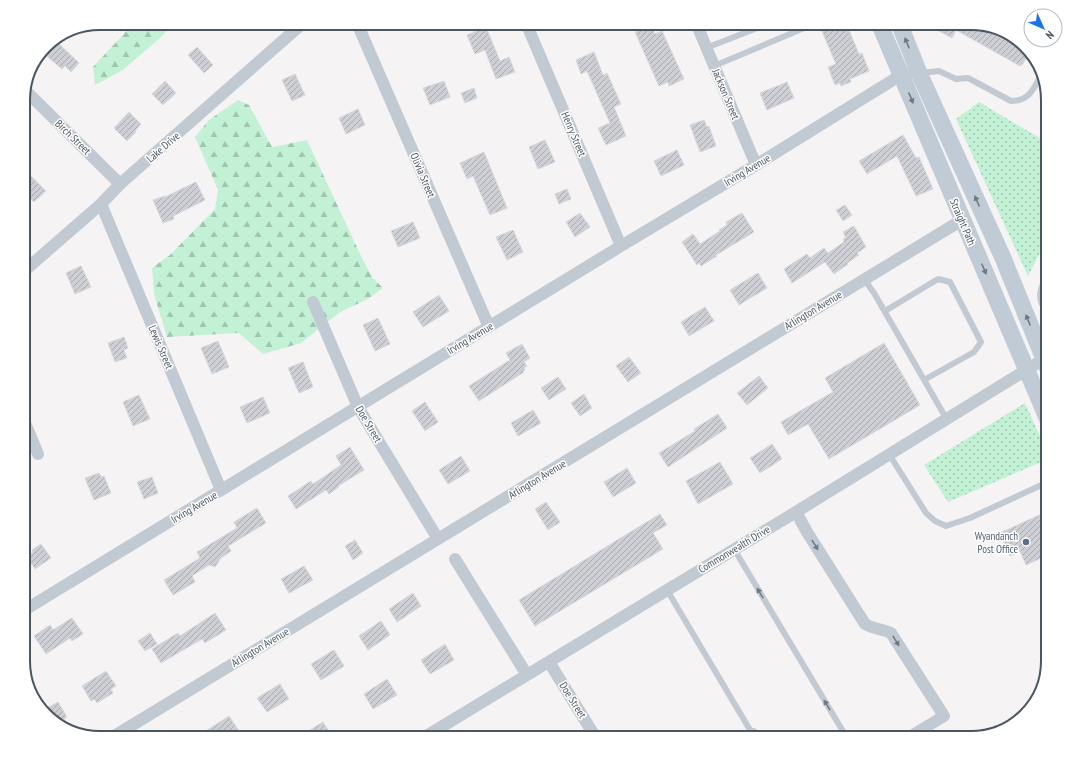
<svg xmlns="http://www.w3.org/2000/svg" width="1071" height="761" font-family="'PT Sans Narrow',sans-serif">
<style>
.grass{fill:url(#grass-dots)}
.forest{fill:url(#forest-firs)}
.building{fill:url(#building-hatch);stroke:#d7d9de}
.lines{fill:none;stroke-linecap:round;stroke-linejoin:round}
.lane{stroke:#c1cad2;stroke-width:6}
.street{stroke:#c1cad2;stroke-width:12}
.secondary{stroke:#c1cbd6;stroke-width:17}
.oneway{fill:#6e7984}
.oneway2{fill:#6e7983}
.service-dot{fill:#5c6f8a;stroke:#fff;stroke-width:1.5}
.labels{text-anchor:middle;stroke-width:3;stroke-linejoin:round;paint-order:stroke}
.street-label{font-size:11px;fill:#4a5661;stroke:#fff}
.service-label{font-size:11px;fill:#4e5e75;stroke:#fff;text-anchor:end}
.rim{fill:none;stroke:#4a5661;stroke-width:2}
</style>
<defs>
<pattern id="grass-dots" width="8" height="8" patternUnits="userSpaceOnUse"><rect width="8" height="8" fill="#c3f1d5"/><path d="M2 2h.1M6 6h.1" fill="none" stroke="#a0c6b0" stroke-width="1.8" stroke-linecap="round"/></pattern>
<pattern id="forest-firs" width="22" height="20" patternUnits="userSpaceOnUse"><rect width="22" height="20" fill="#c3f1d5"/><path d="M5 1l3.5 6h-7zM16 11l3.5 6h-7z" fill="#a0c6b0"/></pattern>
<pattern id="building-hatch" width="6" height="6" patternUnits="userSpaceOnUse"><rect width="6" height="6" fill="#cdcfd5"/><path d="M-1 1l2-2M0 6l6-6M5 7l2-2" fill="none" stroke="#a8abb0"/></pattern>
</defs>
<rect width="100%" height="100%" fill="#f5f3f3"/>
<path class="grass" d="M979,102L1048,143V237L1028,276L956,119Z
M1025,403L1048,454V459L948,502L924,465Z"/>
<path class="forest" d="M134,23H174L161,37L123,70L95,85L93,67Z
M238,100L249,105L272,147L307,140L361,256L372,277L383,288L368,299L340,312L301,343L263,354L239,333L167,337L154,294L152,268L170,255L215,209L218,190L195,137L209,120Z"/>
<path class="building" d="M835,23H846L859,54L862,53L869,71L850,79L851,82L841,86L840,83L835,85L828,67L836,64L821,29Z
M924,23H971L1018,39L1029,52L1028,55L1022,65L1021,64L1020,66L956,30L952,38Z
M651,25L655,34L662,31L684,79L669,86L668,82L659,86L635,32Z
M486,27L500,61L509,57L515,72L496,79L485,50L475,54L467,35Z
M55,40L79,63L71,72L65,66L62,69L42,52L49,42Z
M197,47L213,65L204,73L188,55Z
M594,52L603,75L607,73L621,104L614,107L626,136L606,145L598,128L610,123L587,71L581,74L576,60Z
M295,74L305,95L292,101L282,80Z
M165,81L176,93L163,105L152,94Z
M444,81L450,97L430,105L423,88Z
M787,82L794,98L767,110L760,93Z
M474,88L477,98L465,103L461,93Z
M358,109L365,125L346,134L339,118Z
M129,112L141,124L135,131L136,132L127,141L114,128Z
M704,120L707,127L709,126L716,146L700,152L690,125Z
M903,135L916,158L919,157L933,189L916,196L897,156L867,174L859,161Z
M545,140L555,162L538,169L529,147Z
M677,150L684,165L661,176L654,161Z
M484,152L507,208L490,215L473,176L467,179L460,163Z
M23,168L46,191L34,202L23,191Z
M196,182L205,200L173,216L174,219L163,223L153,200L165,196V197Z
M567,189L571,199L559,204L555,194Z
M845,205L852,215L843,221L836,210Z
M580,213L590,227L575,237L566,222Z
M742,213L754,232L716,255L717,256L701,266L699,263L697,265L682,242L693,234L700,244L720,231L719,230L727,225L726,222Z
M413,222L420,238L398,247L391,231Z
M854,226L866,247L857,253L859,255L847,263L848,264L834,274L825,262L792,283L784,269L807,254L810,258L824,248L828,253L844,242L843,239L846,238L843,232Z
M513,230L523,252L507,260L496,237Z
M81,266L91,287L75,294L66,273Z
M758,273L767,288L739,305L730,290Z
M439,295L449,311L423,327L413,312Z
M705,307L714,321L689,336L681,322Z
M378,318L390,344L375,351L363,325Z
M124,337L128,348L124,350L127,358L115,362L108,343Z
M218,341L229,367L212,374L201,348Z
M884,343L920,405L829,459L808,424L788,435L781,422L833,392L825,378Z
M522,344L530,358L524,362L527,366L524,368L525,370L523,371L524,372L479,401L469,386L510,360L506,353Z
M629,357L641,373L628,382L616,366Z
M303,362L313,387L299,393L288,368Z
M759,376L768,388L747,405L737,393Z
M558,377L566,389L549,400L541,388Z
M584,394L592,408L580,416L571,403Z
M139,395L150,419L133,426L123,402Z
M263,397L270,413L247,423L240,407Z
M425,402L438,422L425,431L412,411Z
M533,410L541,423L518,436L511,423Z
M718,414L727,428L668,467L659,453L695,431L694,429Z
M772,444L782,459L760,473L750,458Z
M350,447L364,470L338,486L339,487L329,494L326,490L296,509L288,496L311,481L313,484L341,465L336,456Z
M461,456L470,471L448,484L439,470Z
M720,462L733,484L698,504L686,481Z
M627,468L636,483L613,497L604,482Z
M99,473L101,477L104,476L111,493L94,500L85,478Z
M152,477L158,493L144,499L137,482Z
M546,502L560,522L548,530L535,509Z
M257,508L266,523L228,546L231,551L221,558L215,567L209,565L192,576L195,582L173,595L164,580L200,558L197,552L237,528L234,522Z
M1048,511V555L1026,565L1020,551L1010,556L1000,533Z
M660,514L667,525L653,533L663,549L535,626L519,600Z
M355,540L363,553L353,560L345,546Z
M41,544L51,558L35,569L27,557L33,552L32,550Z
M304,566L313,580L289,593L281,579Z
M413,593L421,606L397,622L389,609Z
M215,613L226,630L205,643L202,639L161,663L152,649L178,633L180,636Z
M72,618L83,634L72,641L70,638L46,654L34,636L50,625L53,630Z
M381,621L390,635L368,650L359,636Z
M150,633L157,644L145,651L138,641Z
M445,644L454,660L430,674L421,660Z
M334,650L344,666L321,680L311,664Z
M106,671L116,686L111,689L113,693L97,703L94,699L91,701L82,686Z
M387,679L397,695L373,709L364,694Z
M280,684L289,699L267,712L257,698Z
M58,702L67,717L64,719L65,722L60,725L53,722L43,710Z
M229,716L239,731L228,738H195Z
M323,722L333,738H297Z"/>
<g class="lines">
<path class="lane" d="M706,48L770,23
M714,66L816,23
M921,73L939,71L956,79L968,78L1011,101C1030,101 1034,88 1042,73
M864,279L874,293L946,418
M885,311L938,279L950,282L981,342L974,352L924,380
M889,454L926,513L935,521L946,526L970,518L1046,483
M734,549L847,738
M667,590L753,735"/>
<path class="street" d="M357,23L489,327
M526,23L621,246
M696,23L756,165
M25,90L120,184
M101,204L221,490
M23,272L101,204L120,184L303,23
M1048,280C1043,291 1040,298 1048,308
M313,302L358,407L438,539
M23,418L38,454
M796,512L807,532L865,624C873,629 883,629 891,633L944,716L908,738
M455,559L527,675
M23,611L621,246L756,165L901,75L908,74
M549,662L596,738
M111,738L962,220
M423,738L796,512L1044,359
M746,738L753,734"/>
<path class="secondary" d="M879,23L1048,420
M899,23L919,73L1003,258L1048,369"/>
</g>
<defs><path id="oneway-solid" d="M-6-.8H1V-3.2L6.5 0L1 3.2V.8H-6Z"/></defs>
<g class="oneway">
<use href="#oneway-solid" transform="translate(907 43) rotate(-112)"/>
<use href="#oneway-solid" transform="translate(911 98) rotate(67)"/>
<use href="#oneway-solid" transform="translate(977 201) rotate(-114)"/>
<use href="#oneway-solid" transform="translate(984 269) rotate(67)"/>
<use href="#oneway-solid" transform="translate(1028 320) rotate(-112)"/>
</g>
<g class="oneway2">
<use href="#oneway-solid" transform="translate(815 545) rotate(58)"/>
<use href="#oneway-solid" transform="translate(760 593) rotate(-121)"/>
<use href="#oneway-solid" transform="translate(896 641) rotate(58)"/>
<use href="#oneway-solid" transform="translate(827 705) rotate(-121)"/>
</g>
<circle class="service-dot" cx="1026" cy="542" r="4"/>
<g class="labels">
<g class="street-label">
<text transform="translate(726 94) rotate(67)" y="4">Jackson Street</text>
<text transform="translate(574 134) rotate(67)" y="4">Henry Street</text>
<text transform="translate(73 137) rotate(44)" y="4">Birch Street</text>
<text transform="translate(163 147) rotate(-41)" y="4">Lake Drive</text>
<text transform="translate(747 170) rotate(-31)" y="4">Irving Avenue</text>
<text transform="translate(423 175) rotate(67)" y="4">Olivia Street</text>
<text transform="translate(963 222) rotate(67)" y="4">Straight Path</text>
<text transform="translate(813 310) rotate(-31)" y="4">Arlington Avenue</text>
<text transform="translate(470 338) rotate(-31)" y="4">Irving Avenue</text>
<text transform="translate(161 347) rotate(67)" y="4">Lewis Street</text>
<text transform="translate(369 424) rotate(59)" y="4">Doe Street</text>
<text transform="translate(537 479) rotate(-31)" y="4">Arlington Avenue</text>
<text transform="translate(194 507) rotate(-31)" y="4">Irving Avenue</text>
<text transform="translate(734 549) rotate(-31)" y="4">Commonwealth Drive</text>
<text transform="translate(260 647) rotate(-31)" y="4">Arlington Avenue</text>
<text transform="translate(573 700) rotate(58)" y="4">Doe Street</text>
</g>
<g class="service-label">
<text x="1018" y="540">Wyandanch<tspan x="1018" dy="13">Post Office</tspan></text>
</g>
</g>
<path d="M0 0H1071V761H0ZM100 30H971A70 70 0 0 1 1041 100V661A70 70 0 0 1 971 731H100A70 70 0 0 1 30 661V100A70 70 0 0 1 100 30Z" fill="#fff" fill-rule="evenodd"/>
<path class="rim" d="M100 30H971A70 70 0 0 1 1041 100V661A70 70 0 0 1 971 731H100A70 70 0 0 1 30 661V100A70 70 0 0 1 100 30Z"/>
<g transform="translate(1043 28) rotate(135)"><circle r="19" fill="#ffffff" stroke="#b7bbc0"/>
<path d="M0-3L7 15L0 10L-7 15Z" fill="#1a73e8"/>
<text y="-6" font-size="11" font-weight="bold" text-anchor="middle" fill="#4a5661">N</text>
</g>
</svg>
